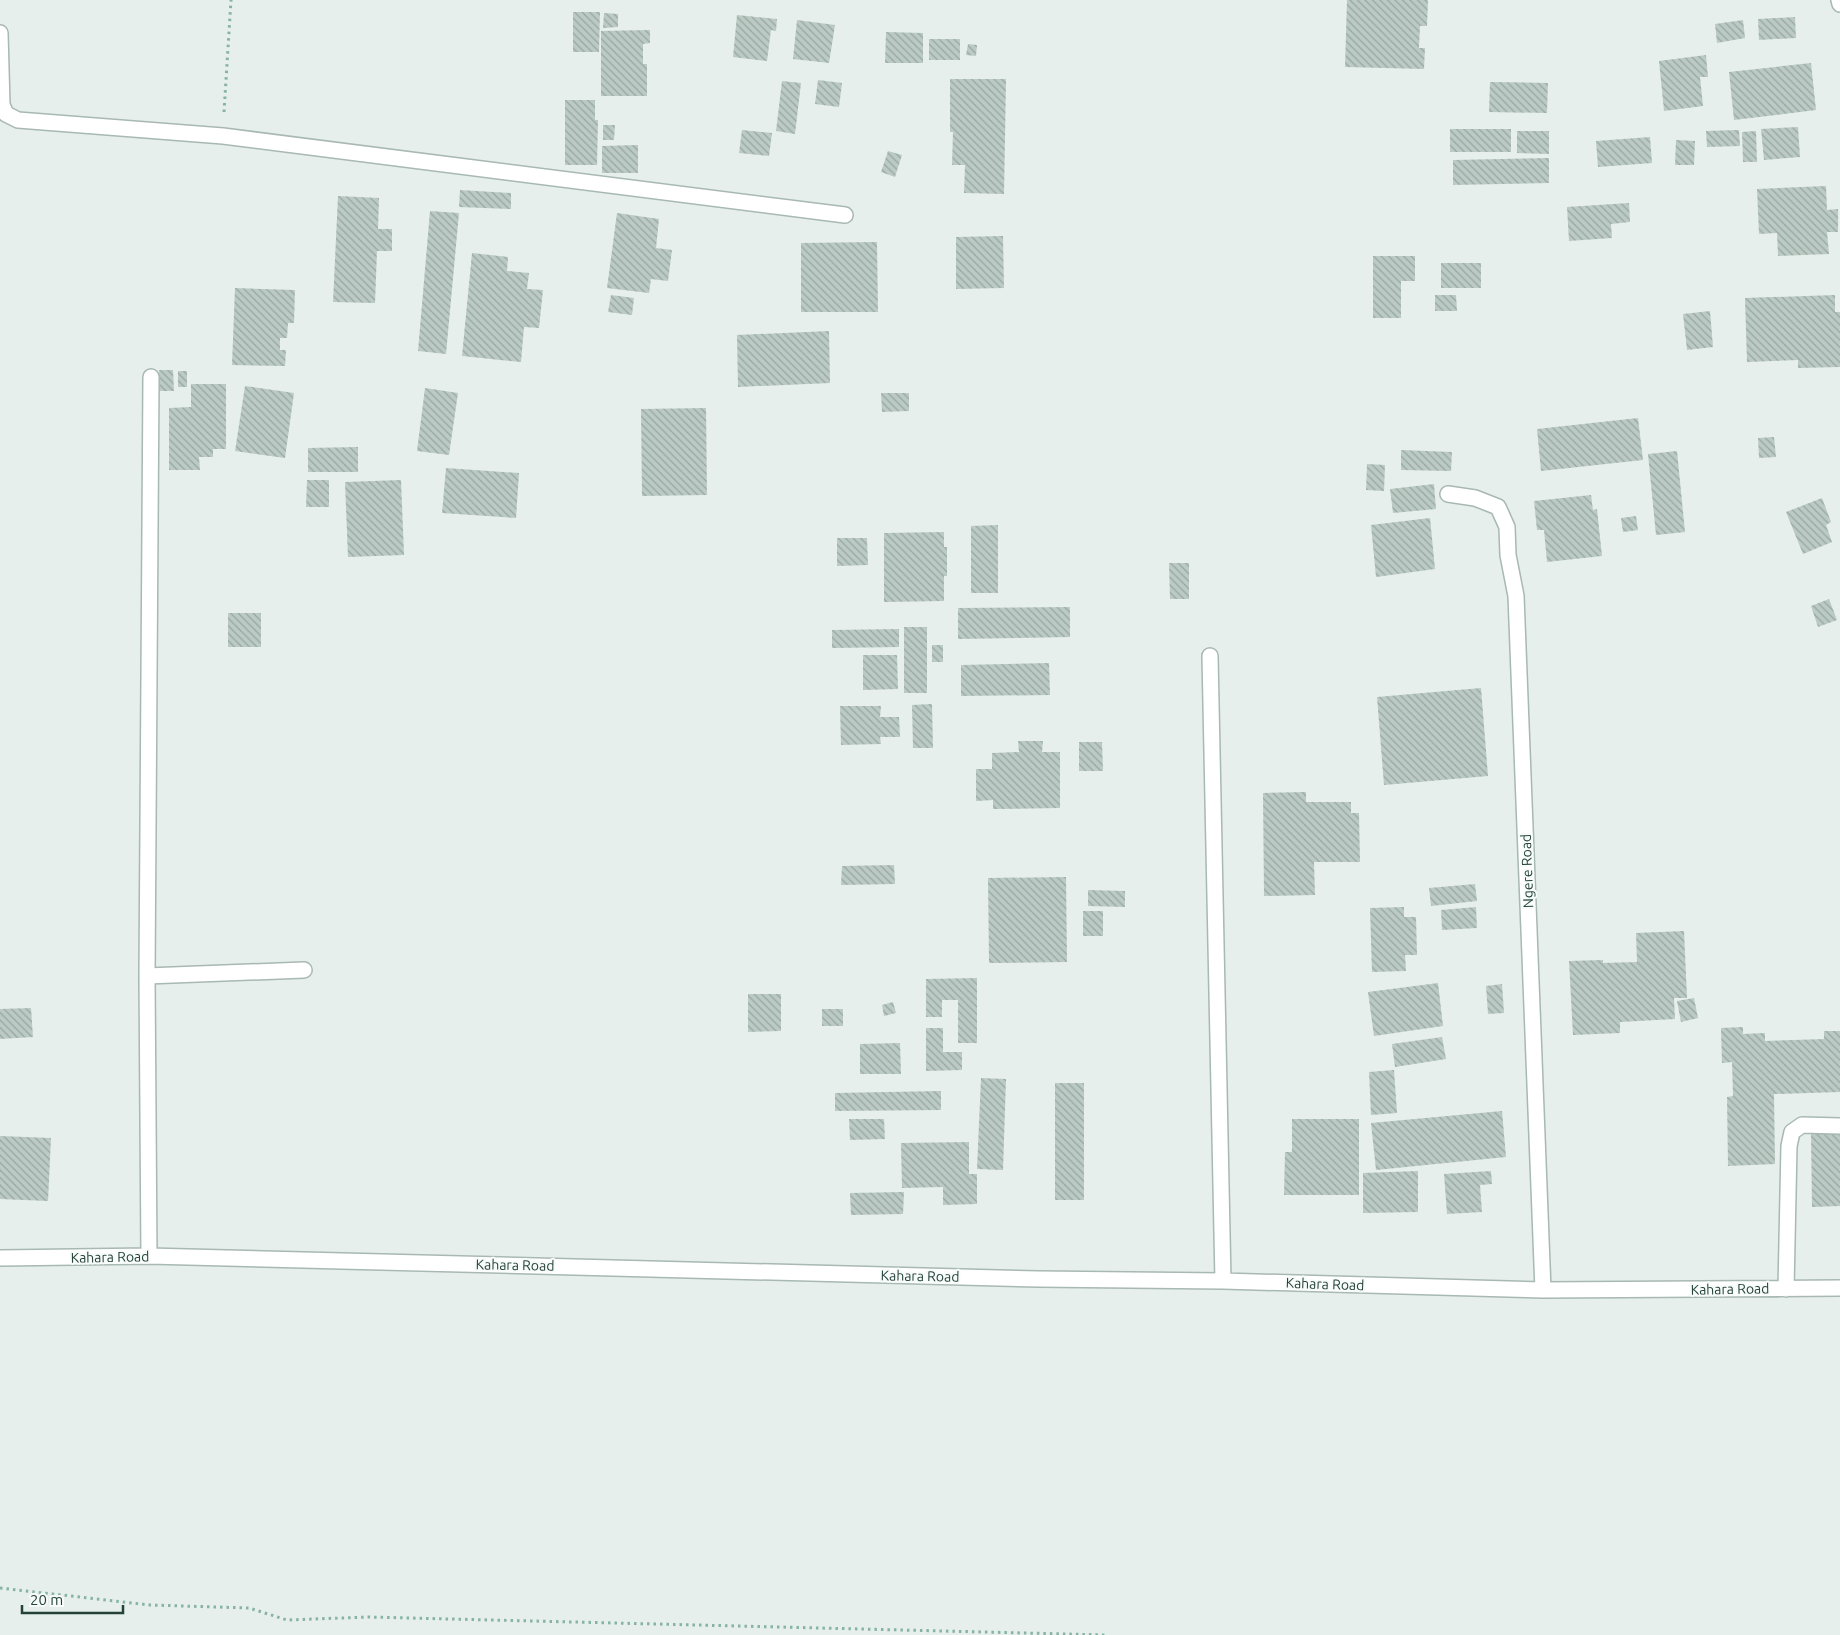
<svg xmlns="http://www.w3.org/2000/svg" width="1840" height="1635" font-family="Ubuntu,sans-serif">
<style>
.building{fill:url(#building-back-hatch)}
.lines{fill:none;stroke-linecap:round;stroke-linejoin:round}
.minor-casing{stroke:#a8b8b2;stroke-width:18}
.path{stroke:#86b3a5;stroke-width:3;stroke-dasharray:2.5 4;stroke-linecap:butt}
.minor{stroke:#fff;stroke-width:15}
.labels{text-anchor:middle;stroke-width:4;stroke-linejoin:round;paint-order:stroke}
.street-label{font-size:14px;fill:#24423a;stroke:#f7fbf9}
</style>
<defs>
<pattern id="building-back-hatch" width="6" height="6" patternUnits="userSpaceOnUse" patternTransform="scale(1.25)"><rect width="6" height="6" fill="#bbcac4"/><path d="M-1 5l2 2M0 0l6 6M5-1l2 2" fill="none" stroke="#98a6a0"/></pattern>
</defs>
<rect width="100%" height="100%" fill="#e6efeb"/>
<path class="building" d="M1347,0H1428L1427,26H1420L1419,48H1425L1424,69L1345,67Z
M573,12H600L599,52H573Z
M604,13L618,14V27L603,28Z
M737,15L777,19L776,31L771,30L767,61L733,57Z
M1795,17L1796,38L1759,40L1758,19Z
M797,20L835,25L829,63L793,59Z
M1743,20L1745,38L1717,43L1715,24Z
M650,30V43L643,44V64H647V96H601V31Z
M886,32L923,33V63H885Z
M929,39H960V60H929Z
M968,44L977,45L976,56L966,55Z
M1706,55L1708,77H1700L1703,106L1664,111L1659,61Z
M1811,63L1816,110L1734,120L1729,72Z
M950,79H1006L1004,194L964,193L965,165H952L953,132H950Z
M818,80L842,83L839,107L815,104Z
M782,81L801,83L795,134L776,131Z
M1490,82L1548,83L1547,113L1489,112Z
M565,100H595V120H598L597,165H565Z
M603,125H615L614,140H603Z
M1798,127L1800,157L1764,160L1761,129Z
M1450,129H1511V152H1450Z
M742,130L772,133L769,156L739,153Z
M1739,130L1740,146L1707,147L1706,131Z
M1517,131H1549V154L1517,153Z
M1756,131L1757,162H1743L1742,132Z
M1650,137L1652,163L1598,167L1596,141Z
M1676,140L1695,141L1694,165H1675Z
M638,145V173H602V146Z
M888,151L902,155L895,177L881,172Z
M1549,158V183L1453,185V160Z
M1826,186L1827,210L1838,209V232H1827L1829,254L1778,256L1777,233L1759,234L1757,189Z
M460,190L511,193V209L459,207Z
M338,196L379,198L378,229H392V251H377L375,303L333,302Z
M1629,203L1630,222L1611,224L1612,238L1569,241L1567,207Z
M430,211L459,213L446,354L418,351Z
M617,213L659,219L656,248L672,250L668,281L651,279L649,293L607,288Z
M1003,236L1004,288L956,289V237Z
M877,242L878,312H801V243Z
M472,253L508,257L507,271L529,273L527,289L543,290L539,328L524,327L521,362L462,356Z
M1373,256H1415V281H1401V318H1373Z
M1441,263H1481V288H1441Z
M235,288L295,290L294,323H288L287,338H280V350H286L285,366L232,365Z
M611,295L634,298L632,315L608,312Z
M1435,295H1456L1457,311H1435Z
M1835,295V312H1840V367L1798,368V360L1747,362L1745,298Z
M1710,311L1713,347L1687,350L1683,314Z
M829,331L830,383L738,387L737,335Z
M159,370H173L174,391H160Z
M178,371H187V387H178Z
M191,384H226V449H213V457H199L200,470H169V408L191,407Z
M245,386L294,393L285,458L235,451Z
M425,388L458,393L449,455L417,451Z
M881,393H909V411L882,412Z
M706,408L707,495L642,496L641,409Z
M1638,418L1643,460L1541,471L1537,429Z
M1774,437L1776,457L1759,458L1758,438Z
M358,447V472H308V448Z
M1401,450L1452,452L1451,471L1401,470Z
M1677,451L1685,532L1656,535L1648,454Z
M1367,464L1385,465L1384,491L1366,490Z
M446,468L519,473L516,518L442,513Z
M307,480H329V507H306Z
M401,480L404,555L348,557L345,482Z
M1434,484L1436,509L1393,513L1390,489Z
M1591,495L1593,510L1597,509L1602,556L1547,562L1544,530H1537L1534,501Z
M1822,498L1831,522L1826,525L1832,542L1803,554L1786,512Z
M1636,516L1638,530L1623,532L1621,518Z
M1430,518L1435,569L1376,577L1371,525Z
M998,525V593H971V526Z
M944,532V547H947V576H944V601L884,602V533Z
M837,538H867L868,565L837,566Z
M1169,563H1189V599H1170Z
M1829,599L1837,620L1818,627L1811,606Z
M1070,607V637L958,639V608Z
M228,613H261V647H228Z
M904,627H927V693H904Z
M899,629V647L832,648V630Z
M932,645H943V662H932Z
M863,655H897L898,689L863,690Z
M1049,663L1050,695L961,696V665Z
M1481,688L1488,776L1384,785L1377,697Z
M932,704L933,748H913L912,705Z
M840,706H881L880,717H899L900,737H880L881,744L841,745Z
M1018,741H1043L1042,752H1060V808L993,809V800L976,801V769H992V753L1019,752Z
M1079,742H1102L1103,771H1079Z
M1306,792V802H1351V813H1359L1360,862H1314L1315,895L1264,896L1263,793Z
M894,865L895,884L841,885L842,866Z
M1066,877L1067,962L989,963L988,878Z
M1475,884L1477,901L1431,906L1429,888Z
M1088,890L1125,891V907L1088,906Z
M1404,907V917H1416L1417,955H1405L1406,971L1372,972L1370,908Z
M1476,907L1477,928L1442,930L1441,910Z
M1083,911H1103V936H1083Z
M1684,931L1687,998H1674L1675,1019L1620,1022V1033L1573,1035L1569,961L1603,960V963L1637,962L1636,933Z
M977,978V1043H958V1000H942V1017H926V979Z
M1438,983L1443,1026L1374,1036L1368,992Z
M1502,984L1504,1013L1488,1014L1486,986Z
M748,994H781V1031L748,1032Z
M1694,998L1698,1018L1681,1022L1677,1001Z
M893,1002L896,1013L884,1016L882,1005Z
M31,1008L33,1037L0,1039V1009Z
M822,1009H843V1026H822Z
M1743,1027V1034L1765,1033V1041L1824,1039V1031H1840V1092L1774,1094L1775,1164L1728,1166L1727,1097L1733,1096L1732,1062L1722,1063L1721,1028Z
M926,1028H943V1052H962V1070L926,1071Z
M1442,1037L1446,1059L1395,1067L1392,1044Z
M900,1043L901,1074H860V1044Z
M1394,1070L1397,1113L1371,1115L1369,1072Z
M981,1078L1006,1079L1003,1170L977,1169Z
M1055,1083H1084V1200H1055Z
M941,1091V1110L835,1111V1093Z
M1502,1111L1506,1157L1376,1170L1371,1123Z
M849,1119H884L885,1139L850,1140Z
M1292,1119H1359V1195H1284L1285,1152H1292Z
M1811,1133H1840V1206L1812,1207Z
M0,1136L51,1138L48,1201L0,1199Z
M969,1142V1174H977V1204L943,1205V1187L902,1188L901,1143Z
M1418,1171V1212L1363,1213V1173Z
M1491,1171L1492,1184L1480,1185L1482,1212L1447,1214L1444,1174Z
M904,1192L903,1214L851,1215L850,1193Z"/>
<g class="lines">
<g class="minor-casing">
<path id="minor" d="M1839,0L1840,4
M0,33L2,105L6,114L18,120L223,136L845,215
M1448,494L1475,498L1498,507L1507,527L1508,555L1516,596L1543,1290
M1210,656L1223,1281
M147,976L304,970
M149,1256L147,976L151,377
M0,1258L149,1256L1038,1279L1223,1281L1543,1290L1840,1288
M1786,1289L1789,1146L1792,1132L1802,1125L1840,1126"/>
</g>
<path class="path" d="M224,112L231,0
M0,1588L150,1605L249,1608L287,1620L368,1617L1107,1635"/>
<use href="#minor" class="minor"/>
</g>
<g class="labels">
<g class="street-label">
<text transform="translate(1527 871) rotate(-92)" y="5">Ngere Road</text>
<text transform="translate(110 1257) rotate(-1)" y="5">Kahara Road</text>
<text transform="translate(515 1265) rotate(1)" y="5">Kahara Road</text>
<text transform="translate(920 1276) rotate(1)" y="5">Kahara Road</text>
<text transform="translate(1325 1284) rotate(2)" y="5">Kahara Road</text>
<text transform="translate(1730 1289) rotate(-1)" y="5">Kahara Road</text>
</g>
</g>
<path d="M22 1605v8h101v-8" fill="none" stroke="#24423a" stroke-width="2.5"/>
<text x="30" y="1605" font-size="15" fill="#24423a" stroke="#f7fbf9" stroke-width="4" paint-order="stroke">20 m</text>
</svg>
